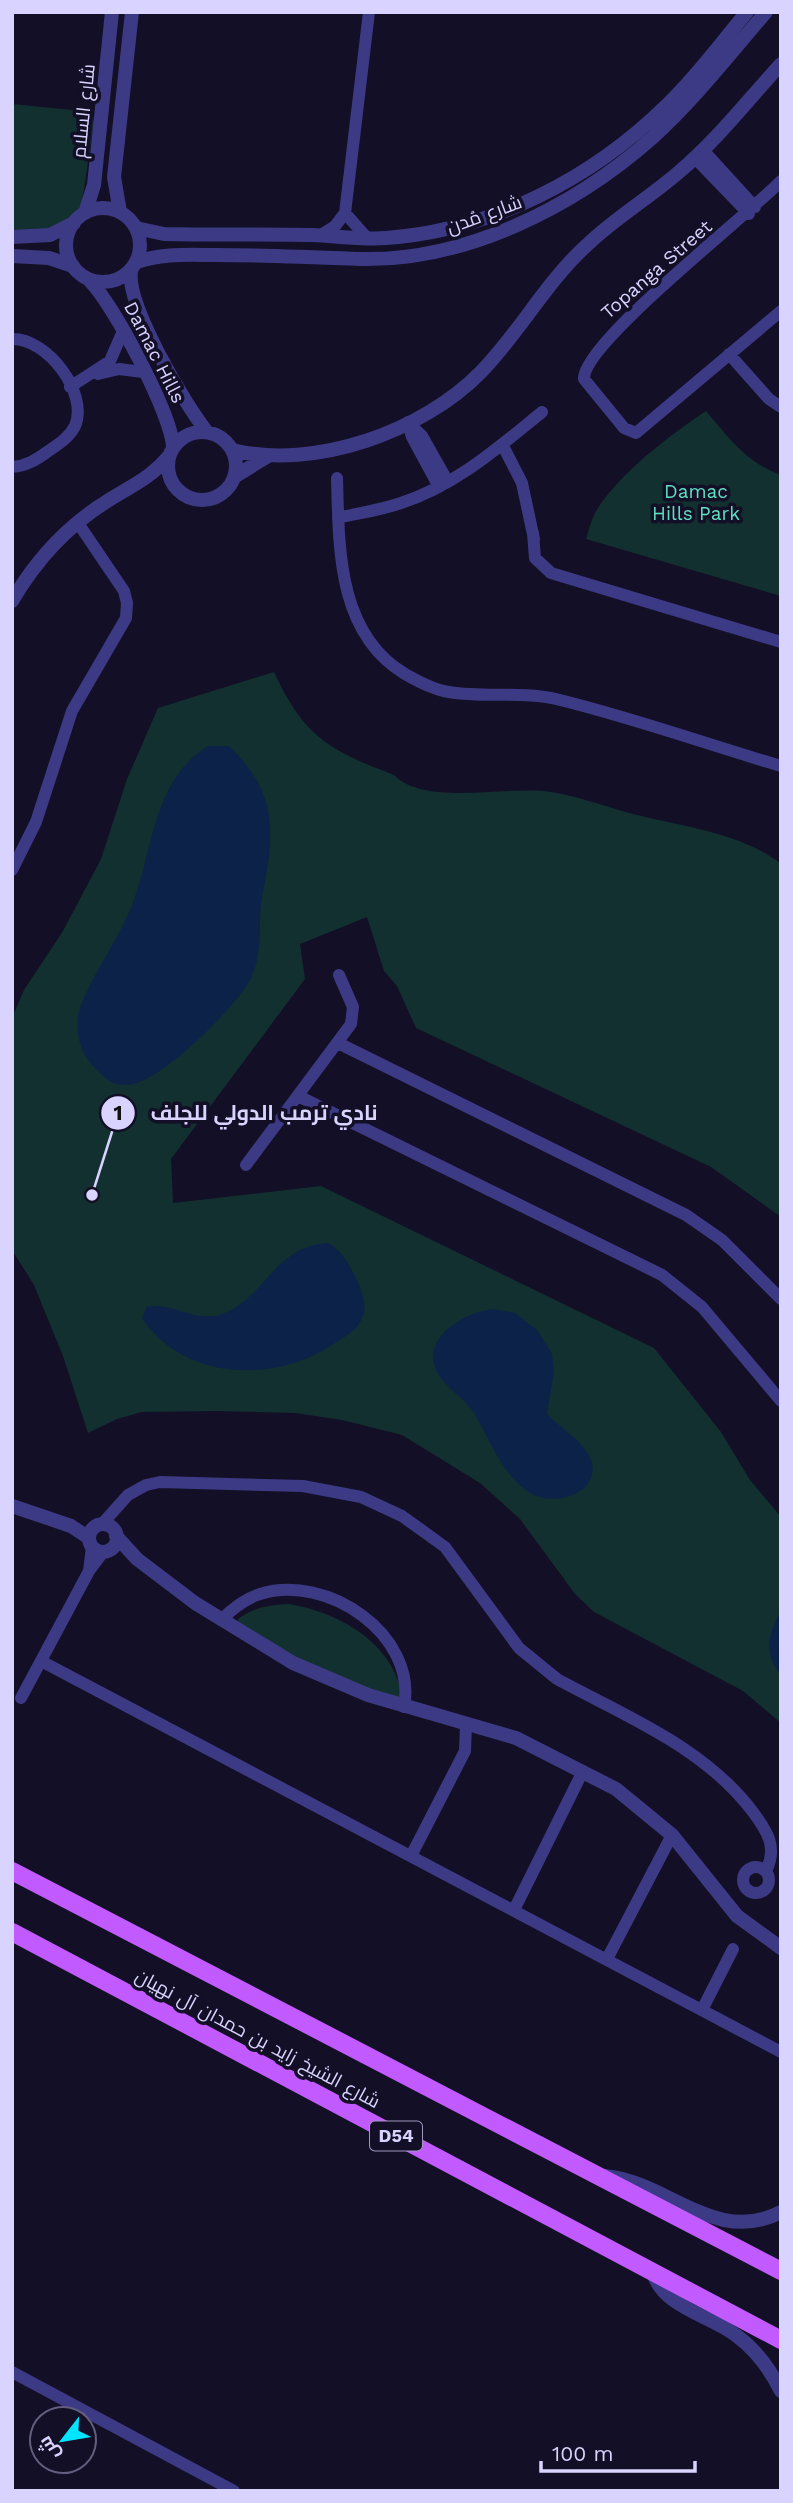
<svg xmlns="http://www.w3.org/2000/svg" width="793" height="2503" font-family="'Work Sans',Cairo,sans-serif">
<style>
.green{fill:#12302f}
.water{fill:#0c2248}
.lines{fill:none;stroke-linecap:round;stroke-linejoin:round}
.minor{stroke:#3d3a85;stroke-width:12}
.tertiary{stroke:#3d3a85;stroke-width:14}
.primary{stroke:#c25bff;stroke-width:18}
.labels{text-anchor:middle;stroke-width:7;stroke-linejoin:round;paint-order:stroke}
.shield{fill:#130f26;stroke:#9e99be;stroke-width:2}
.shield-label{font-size:18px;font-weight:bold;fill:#d9d4ff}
.street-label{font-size:19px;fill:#d9d4ff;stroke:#130f26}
.park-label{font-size:19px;fill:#5fe0c0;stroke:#130f26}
.leader{fill:none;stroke:#d9d4ff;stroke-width:2.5}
.callout-dot{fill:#d9d4ff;stroke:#130f26;stroke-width:2.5}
.mark-label{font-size:21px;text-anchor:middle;font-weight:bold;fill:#111}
.callout-label{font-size:21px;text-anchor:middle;font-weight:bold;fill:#d9d4ff;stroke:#130f26;stroke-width:7;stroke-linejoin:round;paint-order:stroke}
</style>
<rect width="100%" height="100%" fill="#130f26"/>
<path class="green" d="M12,104L92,112L94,121L82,203C68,229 39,231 12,238Z
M706,411C729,438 747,463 781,475V596L586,539C589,529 592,517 598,508C622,471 669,436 706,411Z
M274,672C304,737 329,750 394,775C425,807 509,785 551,792C577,796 604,806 629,813C678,826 741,832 781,864V1217L711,1167L416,1028L397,986L384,971L367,917L300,944L305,979L171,1159L173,1203L321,1186L654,1348L721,1432L750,1480L781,1517V1723L743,1691L594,1612L575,1594L520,1519L480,1483L402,1435L342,1420L295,1413L217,1411L142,1412L117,1419L88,1433L63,1356L34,1285L12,1250V1018L24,990L63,931L101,859L127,779L158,708Z
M289,1604C340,1613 393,1642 403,1698L360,1691L240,1630L238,1619C254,1607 269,1605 289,1604Z"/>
<path class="water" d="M208,746H229C277,792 275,831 263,892C256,924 266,955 247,985C230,1012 159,1084 127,1085C113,1086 103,1077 95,1068C79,1053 75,1030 79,1010C92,974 116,944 131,908C153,853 152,780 208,746Z
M329,1243C343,1253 347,1261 355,1276C360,1286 368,1305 363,1316C358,1330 344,1337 332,1345C273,1384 183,1380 142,1318L146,1307C171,1301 194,1322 219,1315C264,1302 273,1245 329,1243Z
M493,1309L515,1313L538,1331L552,1354L554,1372L547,1414C560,1428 585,1442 591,1460C602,1493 555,1507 532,1494C503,1478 491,1441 474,1413C465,1398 447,1389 438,1374C418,1339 464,1312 493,1309Z
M781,1611V1674C762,1654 769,1632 781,1611Z"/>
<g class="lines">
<path class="minor" d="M703,150L755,207
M695,158L749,214
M781,181C748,215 582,344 584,379L624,428L636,433L781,311
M345,213L367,238
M321,235L335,226L345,213L369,12
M12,339C47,338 89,393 75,426C69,438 57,445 47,452C36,460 26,466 12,467
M729,354L769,399L781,407
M98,374L119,369L143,372
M70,387L110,361L123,331
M408,422L422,436L448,482
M408,423L412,437L439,487
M502,444L522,483L534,539
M337,478C339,548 337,633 405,674C419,682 434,690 449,692C485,698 520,691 556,699C631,717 706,744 781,766
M338,518C359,513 381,510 401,503C455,486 499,447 542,412
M533,533L535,558L551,573L781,642
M12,870L36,822L72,711L126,618L127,603L124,591L78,523
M338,1043L686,1215L722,1240L781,1299
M298,1096L662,1275L702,1307L781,1401
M246,1165L351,1024L353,1007L339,975
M102,1524L128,1495L146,1485L160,1482L303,1486L361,1497L402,1516L445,1547L519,1648L557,1679C627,1717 704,1747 753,1812C767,1831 778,1847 766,1871
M89,1571L92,1547
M221,1620C232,1609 244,1599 260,1594C327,1573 418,1635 404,1707
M41,1661L781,2052
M21,1698L89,1571L104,1551
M411,1856L465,1751L466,1724
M743 1880a13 13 0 1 1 26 0a13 13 0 1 1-26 0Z
M514,1910L583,1771
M607,1959L672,1835
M702,2010L733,1949
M12,2372L234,2491"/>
<path class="tertiary" d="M66 245a37 37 0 1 1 74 0a37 37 0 1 1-74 0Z
M120,212L114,177L132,12
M85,213L94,185L112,12
M136,228L164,234C213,235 263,234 312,235C337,236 362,240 386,238C493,230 592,179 668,104C697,76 721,43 747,12
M12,237L50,235L74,223
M12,256L49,258L73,266
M137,262C162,253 189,255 216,255C264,255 311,257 359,259C465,262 574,207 652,138C694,100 729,55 766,12
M131,271C126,305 184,403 207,432
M89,280C113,303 172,415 173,447
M168 466a34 34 0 1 1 68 0a34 34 0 1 1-68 0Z
M232,450C315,470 422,432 481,372C520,332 546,282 587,245C615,218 649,198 679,172C717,140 747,101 781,64
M234,477L268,456
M12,601C36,560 68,525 109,500C131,486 152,477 169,456
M12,1506L71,1526L89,1538
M89 1538a14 14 0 1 1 28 0a14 14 0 1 1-28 0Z
M116,1536L137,1559L195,1603L293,1663L368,1695L516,1738L616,1789L672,1835L737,1916L781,1948
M605,2176C668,2182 716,2246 781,2212
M653,2272C662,2307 710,2315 737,2336C756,2350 770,2369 781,2391"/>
<path class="primary" d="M12,1871L781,2271
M12,1932L781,2340"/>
</g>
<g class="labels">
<rect class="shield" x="370" y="2121.5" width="52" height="29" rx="5"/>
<g class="shield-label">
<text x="396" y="2142">D54</text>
</g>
<g class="street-label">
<text transform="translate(83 111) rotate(-84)" y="7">شارع السلام</text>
<text transform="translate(484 214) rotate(-20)" y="7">شارع مُدن</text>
<text transform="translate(656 269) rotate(-41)" y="7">Topanga Street</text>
<text transform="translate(155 352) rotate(63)" y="7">Damac Hills</text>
<text transform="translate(258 2038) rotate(28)" y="7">شارع الشيخ زايد بن حمدان آل نهيان</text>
</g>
<g class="park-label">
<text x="696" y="498">Damac<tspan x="696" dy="22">Hills Park</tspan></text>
</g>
</g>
<path class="leader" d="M92 1195L118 1113"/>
<g class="callout-dot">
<circle cx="92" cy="1195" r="7"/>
<circle cx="118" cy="1113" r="18"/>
</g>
<g class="mark-label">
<text x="118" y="1120">1</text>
</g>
<g class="callout-label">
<text x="264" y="1120">نادي ترمب الدولي للجلف</text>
</g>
<rect width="793" height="2503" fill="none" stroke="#d9d4ff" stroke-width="28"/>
<g transform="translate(63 2440) rotate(239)"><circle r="33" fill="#130f26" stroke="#625e7d" stroke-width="2"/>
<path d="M0-5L12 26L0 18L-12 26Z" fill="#00e5ff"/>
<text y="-10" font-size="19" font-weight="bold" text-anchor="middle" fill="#d9d4ff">ش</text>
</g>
<path d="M541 2461v10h154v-10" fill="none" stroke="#d9d4ff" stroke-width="3.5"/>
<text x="552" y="2461" font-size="21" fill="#d9d4ff" stroke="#130f26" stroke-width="5" paint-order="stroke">100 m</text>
</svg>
